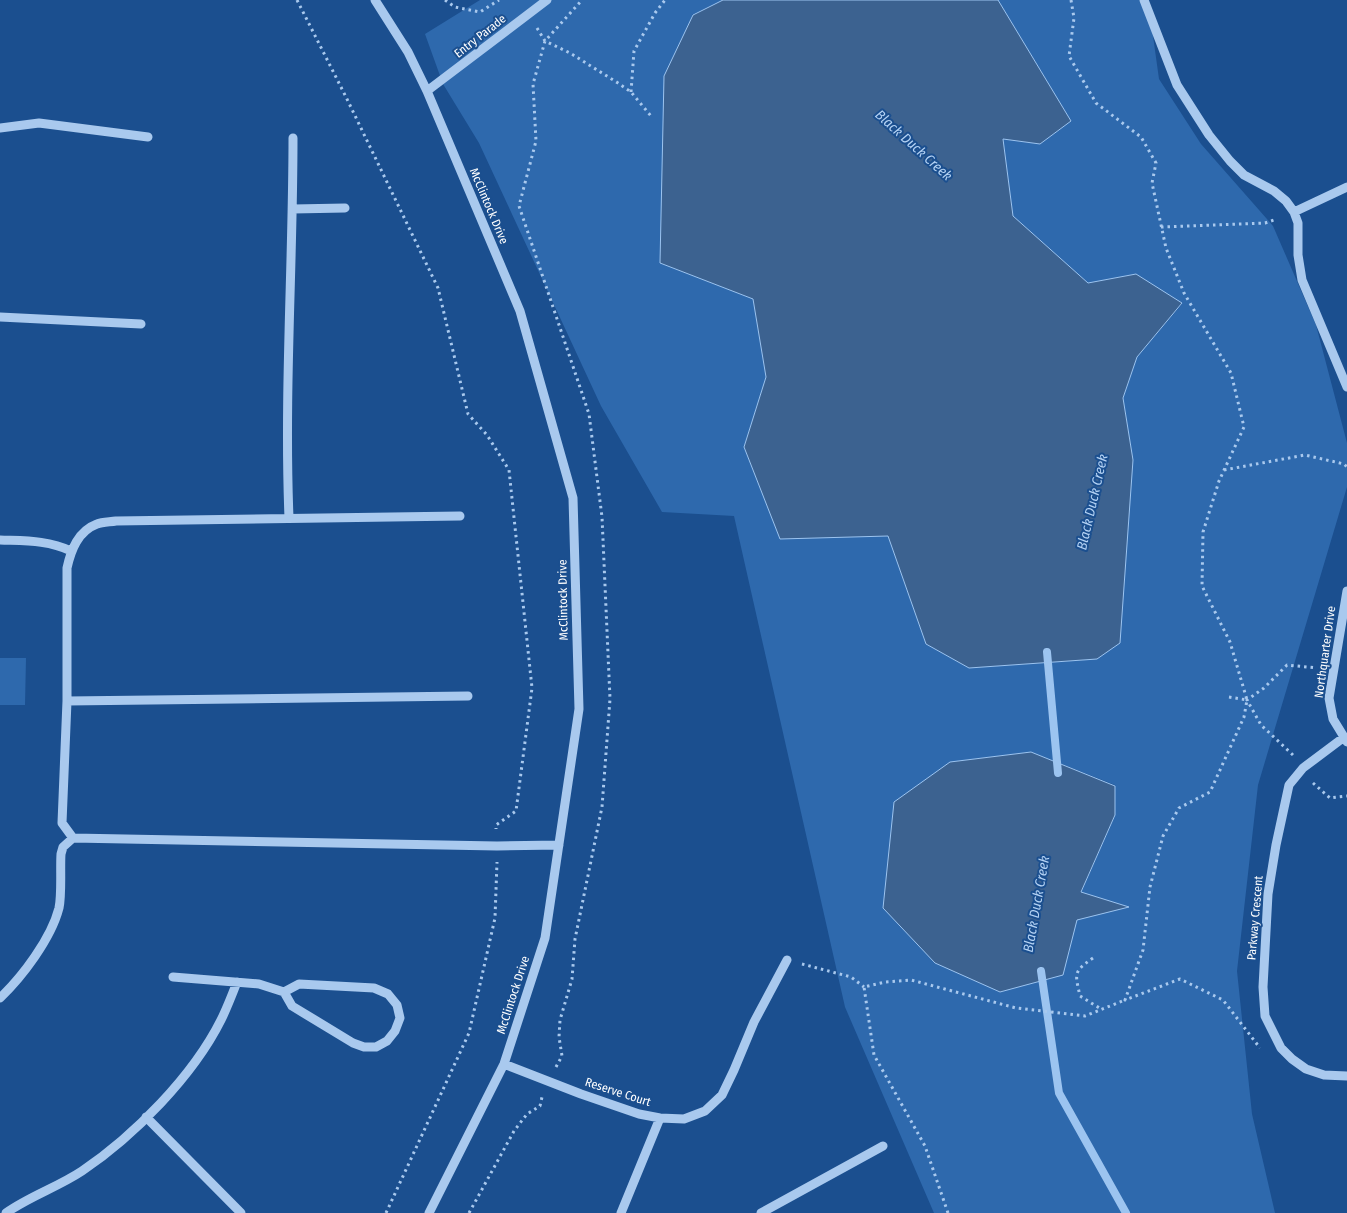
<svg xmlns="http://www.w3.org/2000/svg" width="1347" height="1213" font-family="'Fira Sans Condensed',sans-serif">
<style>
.green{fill:#2e69ad;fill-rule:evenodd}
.water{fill:#3c6290;stroke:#9cc4f0}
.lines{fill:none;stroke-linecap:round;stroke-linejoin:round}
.stream{stroke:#9cc4f0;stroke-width:8}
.path{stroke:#a9c9ee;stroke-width:3;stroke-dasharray:2.5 4;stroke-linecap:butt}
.minor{stroke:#a9c9ee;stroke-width:9}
.labels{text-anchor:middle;stroke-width:4;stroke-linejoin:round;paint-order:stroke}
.street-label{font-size:12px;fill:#fff;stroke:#1b4f8f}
.water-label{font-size:14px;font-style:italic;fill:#b5d3f5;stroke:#1b4f8f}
</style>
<rect width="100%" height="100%" fill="#1b4f8f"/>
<path class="green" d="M480,0H723L692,15L660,263L753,299L766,377L744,447L780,538L888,536L926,644L969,668L1097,659L1133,460L1123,398L1137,357L1182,304L1136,274L1088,283L1013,216L1003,139L1040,144L1071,121L998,0H1148L1159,79L1201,144L1273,226L1316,325L1347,443V487L1258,785L1237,971L1252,1114L1275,1213H934L845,1007L734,516L662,512L601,406L479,143L443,84L425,34ZM1031,752L1115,785V816L1081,893L1128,907L1076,920L950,762Z
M0,658H26L25,705H0Z"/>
<path class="water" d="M723,0H998L1071,121L1040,144L1003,139L1013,216L1088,283L1136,274L1182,303L1137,357L1123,398L1133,460L1120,643L1097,659L969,668L926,644L888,536L780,539L744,447L766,377L753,299L660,263L664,76L693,15Z
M1031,752L1115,786V815L1081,892L1129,907L1077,920L1063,975L1000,992L935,963L883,908L894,802L950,762Z"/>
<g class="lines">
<path class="stream" d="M1047,652L1058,773
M1041,971L1059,1093L1126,1213"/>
<path class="path" d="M297,0L346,97L438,288L468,414L487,435L509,470L532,688L516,811L496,825V829
M445,0L455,7L480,12L499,0
M1071,0L1074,18L1069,56L1096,103L1141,137L1156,163L1152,183L1166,248L1184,293L1231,373L1244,427L1219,481L1203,532L1202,586L1230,642L1247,700L1244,717L1210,792L1179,808L1163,836L1150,887L1143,950L1125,1000L1180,979L1223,1000L1260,1048
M537,28L545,41L570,53L618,83L631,92L651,116
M631,92L634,51L655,13L665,0
M1161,227L1265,223L1277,219
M1224,470L1305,455L1344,464L1347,467
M1229,697L1247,700
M1293,755L1261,725L1247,700L1264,688L1287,665L1317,668
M1313,783L1330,798L1347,796
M1093,958C1073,972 1075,973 1080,996L1101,1009
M802,964L851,977L864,987
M556,1067L562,1056L559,1037L560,1020L572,979L575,939L602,807L610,699L602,517L589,414L519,206L536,141L533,84L545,41L582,0
M386,1213L469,1033L495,918L497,862
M469,1213L514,1131L527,1114L540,1106L542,1097
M948,1213L925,1146L874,1055L864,987L885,982L911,980L1016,1008L1085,1016L1125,1000"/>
<path class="minor" d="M375,0L408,52L427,91L520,311L573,498L579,709L545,938L504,1064L429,1213
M1144,0L1177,85L1209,135L1230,161L1244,175L1274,191L1286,201L1294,212L1298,223V255L1302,280L1347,387
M427,91L547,0
M0,128L39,123L148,137
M293,209L345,208
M1294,212L1347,187
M0,317L141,324
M289,518C284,392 293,265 293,138
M0,540C25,541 48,540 71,551
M1347,591L1329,698L1333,719L1347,742
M67,701L468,696
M1343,738L1303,768L1289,785L1276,845L1268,894L1263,987L1265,1016L1281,1048L1292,1059L1306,1069L1324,1075L1347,1076
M73,838L62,823L67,701V568C71,550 78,531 97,524C102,522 110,522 116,521L460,516
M173,977L259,984L284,992L292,1006L353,1043L364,1047H376L387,1041L395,1031L400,1018L397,1005L388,994L374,988L299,984L284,992
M0,998C22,977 51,939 59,908C62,894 60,869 61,854L63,847L73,838L497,846L559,845
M504,1064L581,1094L639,1114L660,1118L684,1119L705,1111L722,1095L734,1070L754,1022L787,960
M146,1117L241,1213
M6,1213C30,1196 58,1187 82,1171C134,1136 193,1076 221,1020C227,1008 232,995 237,982
M621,1213L660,1118
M761,1213L883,1146"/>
</g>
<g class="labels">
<g class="street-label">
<text transform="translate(480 36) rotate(-38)" y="4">Entry Parade</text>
<text transform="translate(489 206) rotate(67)" y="4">McClintock Drive</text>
<text transform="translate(563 600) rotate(-91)" y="4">McClintock Drive</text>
<text transform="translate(1325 652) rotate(-82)" y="4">Northquarter Drive</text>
<text transform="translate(1255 918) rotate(-85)" y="4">Parkway Crescent</text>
<text transform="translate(513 995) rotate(-72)" y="4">McClintock Drive</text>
<text transform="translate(618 1092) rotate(18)" y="4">Reserve Court</text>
</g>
<g class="water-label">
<text transform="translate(914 145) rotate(42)" y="5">Black Duck Creek</text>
<text transform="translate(1092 502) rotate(-77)" y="5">Black Duck Creek</text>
<text transform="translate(1036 904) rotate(-80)" y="5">Black Duck Creek</text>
</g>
</g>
</svg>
